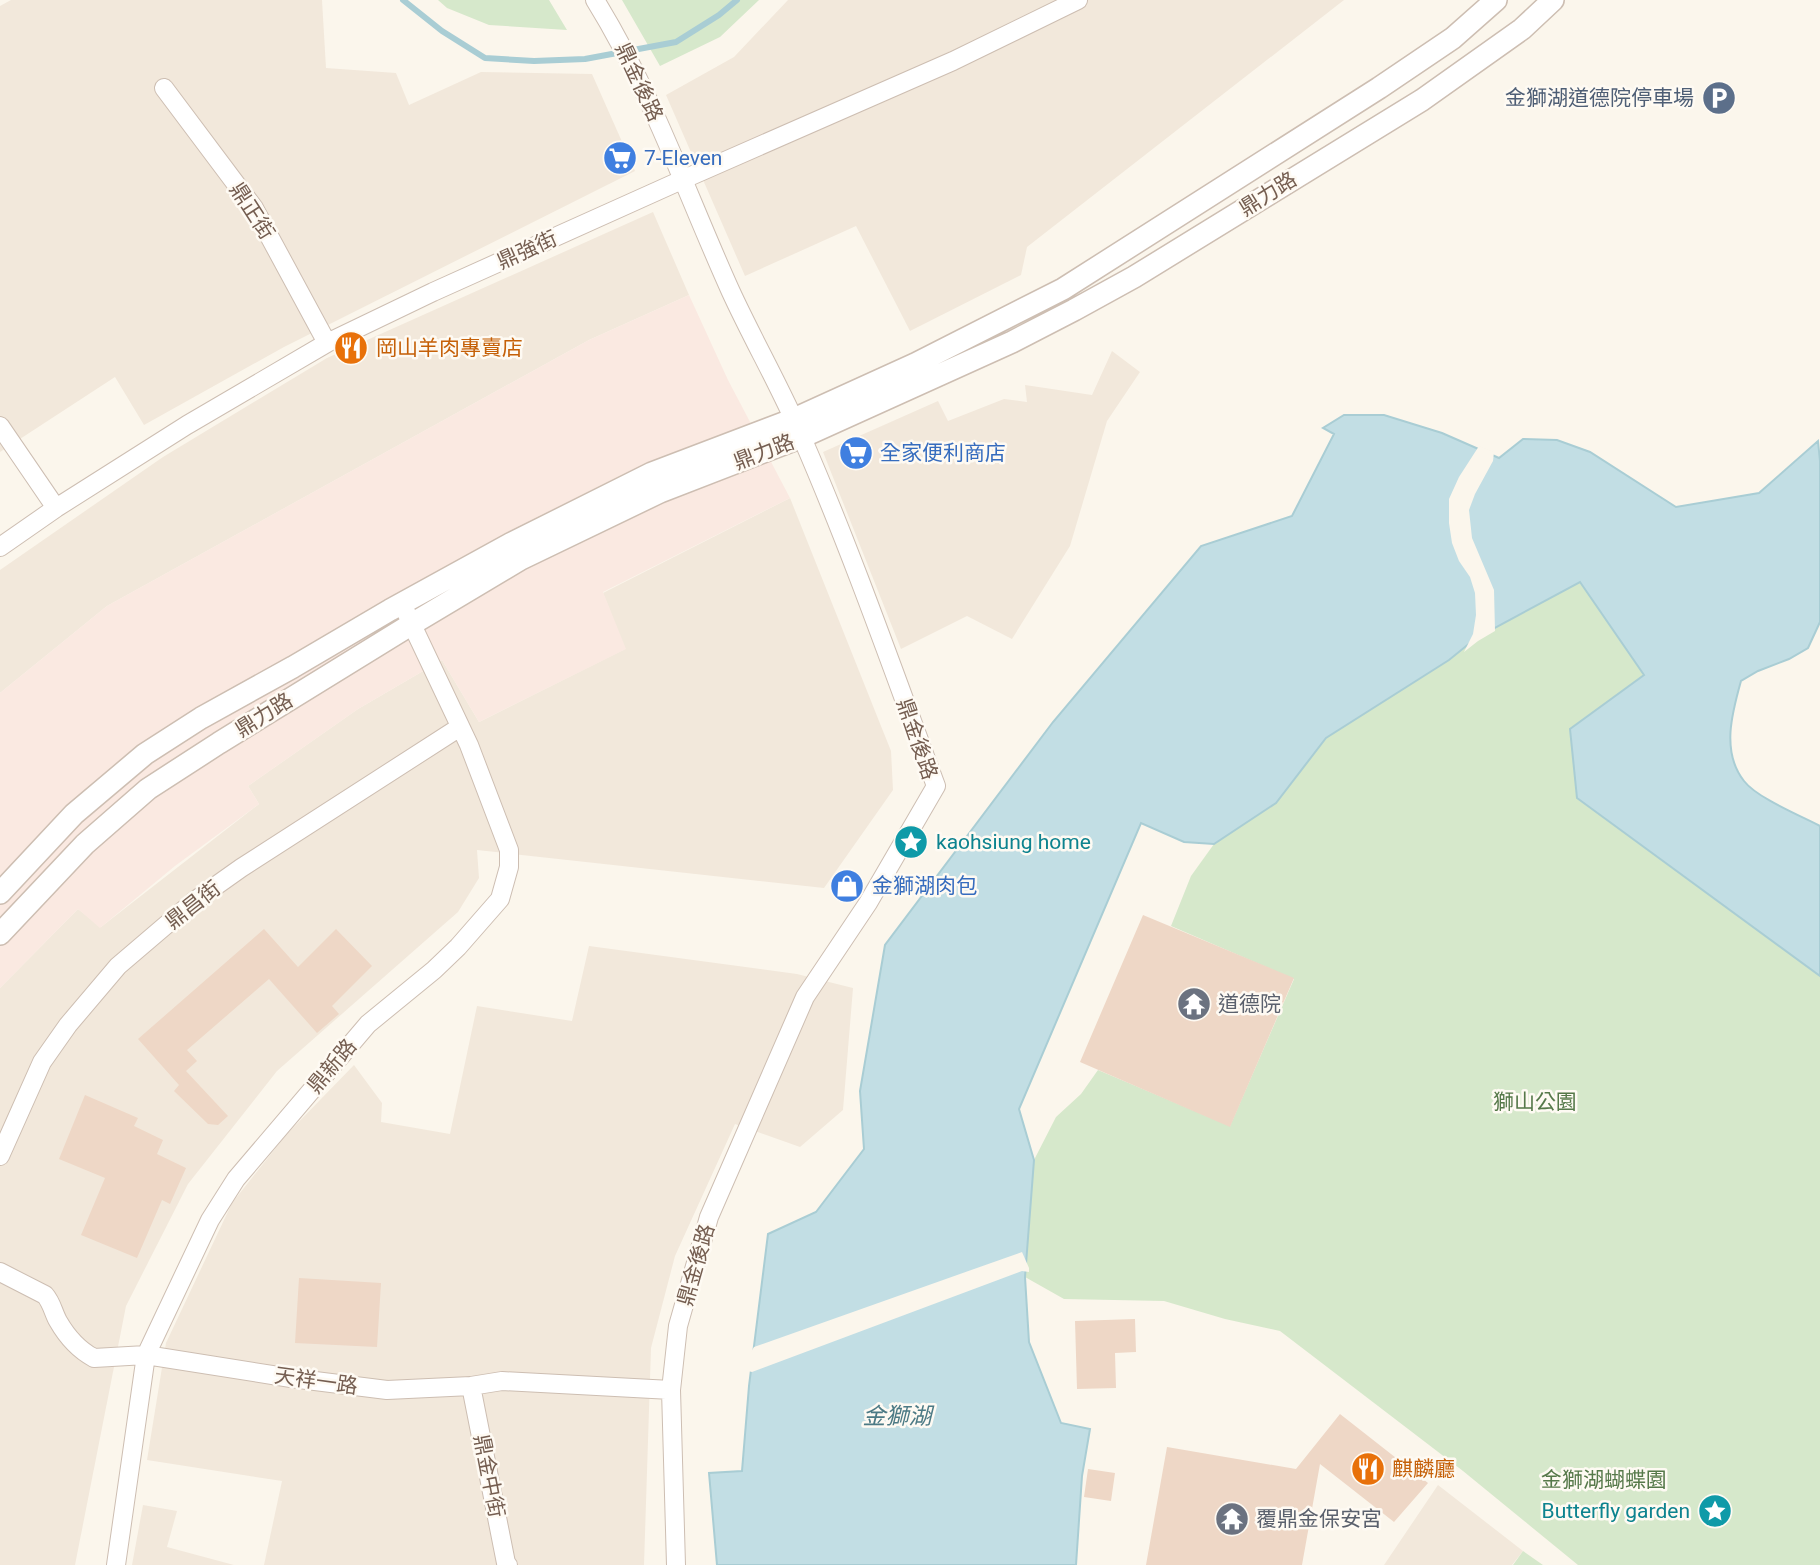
<svg xmlns="http://www.w3.org/2000/svg" width="1820" height="1565" font-family="Roboto,'Noto Sans TC',sans-serif">
<style>
.residential{fill:#f2e8db}
.commercial{fill:#fae9e1}
.green{fill:#d6e8cb}
.water{fill:#c2dee4;stroke:#a9cdd4;stroke-width:2}
.pier{fill:#fbf6ec}
.lines{fill:none;stroke-linecap:round;stroke-linejoin:round}
.stream{stroke:#a9cdd4;stroke-width:6}
.building{fill:#eed7c6}
.minor-casing{stroke:#cdbeb2;stroke-width:20}
.tertiary-casing{stroke:#cdbeb2;stroke-width:24}
.minor{stroke:#fff;stroke-width:18}
.tertiary{stroke:#fff;stroke-width:21}
.labels{text-anchor:middle;stroke-width:5;stroke-linejoin:round;paint-order:stroke}
.street-label{font-size:21px;fill:#755e51;stroke:#fefaf3}
.service-label{font-size:21px;fill:#4e5e75;stroke:#fefaf3;text-anchor:end}
.shop-label{font-size:21px;fill:#366cbe;stroke:#fefaf3;text-anchor:start}
.food-label{font-size:21px;fill:#c56008;stroke:#fefaf3;text-anchor:start}
.culture-label{font-size:21px;fill:#0d838f;stroke:#fefaf3;text-anchor:start}
.worship-label{font-size:21px;fill:#5b616d;stroke:#fefaf3;text-anchor:start}
.park-label{font-size:21px;fill:#56794a;stroke:#fefaf3}
.water-label{font-size:23px;font-style:italic;fill:#4c7a85;stroke:#fefaf3}
</style>
<rect width="100%" height="100%" fill="#fbf6ec"/>
<path class="residential" d="M11,0H322L326,68L396,73L409,105L481,72L592,74L635,171L284,347L144,425L115,377L0,452V6Z
M788,0H1344L1027,247L1021,275L910,331L856,226L745,276L666,95L734,57Z
M653,212L689,295L589,340L107,606L0,693V570L163,457L327,358Z
M1112,351L1140,372L1107,421L1070,546L1012,639L967,616L901,649L823,452L938,401L948,421L1004,399L1027,402L1025,385L1092,395Z
M790,498L891,751L893,790L824,888L477,850L479,878L458,912L277,1071L188,1184L126,1306L75,1565H0V988L78,909L101,927L259,804L248,786L358,709L442,660L479,722L625,649L603,593Z
M589,946L797,974L853,988L843,1110L800,1147L735,1124L675,1256L651,1348L644,1565H264L282,1481L147,1460L166,1343L232,1203L286,1135L354,1065L382,1103L381,1122L450,1134L477,1006L572,1021Z
M1438,1485L1523,1551L1512,1565H1384Z
M143,1505L177,1511L167,1547L234,1565H132Z"/>
<path class="commercial" d="M689,295L728,380L790,498L603,592L626,649L479,722L442,660L358,709L248,786L259,804L175,866L100,928L78,909L0,988V693L107,606L589,340Z"/>
<path class="green" d="M438,0H549L567,30L489,25L447,8Z
M622,0H759L720,37L660,66Z
M1580,582L1644,675L1570,729L1577,798L1820,976V1565H1578L1463,1471L1280,1331L1225,1319L1164,1301L1064,1299L1025,1277L1034,1160L1056,1117L1081,1094L1098,1070L1230,1126L1294,979L1171,926L1191,876L1214,844L1276,803L1326,738L1449,660L1476,638Z
M1523,1551L1543,1565H1513Z"/>
<path class="water" d="M1344,415H1384L1442,433L1499,458L1523,439L1557,440L1590,452L1676,507L1759,493L1818,441L1820,461V622L1808,648L1789,659L1758,671L1741,681C1732,713 1721,752 1744,781C1757,798 1801,816 1820,826V976L1577,798L1570,729L1644,675L1580,582L1476,638L1449,660L1326,738L1276,803L1214,844L1184,842L1141,823L1019,1109L1034,1160L1025,1277L1029,1342L1061,1423L1090,1429L1082,1476L1076,1565H717L709,1473L742,1471L749,1386L768,1234L816,1212L864,1149L860,1091L885,945L1053,722L1201,546L1292,516L1334,434L1323,428Z"/>
<path class="pier" d="M1479,446L1494,452L1493,461L1475,494L1469,510L1472,538L1494,590L1495,631L1478,641L1464,652L1473,634L1476,615L1475,593L1470,577L1459,561L1452,543L1449,523V499L1459,477Z
M1022,1252L1029,1268V1272L1022,1271L752,1372L748,1371L751,1352L754,1347Z"/>
<g class="lines">
<path class="stream" d="M403,0L442,31L485,58L534,61L585,59L676,42L719,15L737,0"/>
</g>
<path class="building" d="M1143,915L1294,978L1230,1127L1080,1062Z
M264,929L298,967L336,929L372,966L332,1006L339,1014L317,1033L269,979L187,1050L197,1061L186,1071L228,1116L218,1125L208,1124L174,1091L179,1085L138,1039Z
M85,1095L138,1118L134,1126L163,1140L157,1154L186,1168L170,1204L162,1200L137,1258L81,1235L105,1178L59,1159Z
M299,1278L381,1283L377,1347L295,1343Z
M1135,1319L1136,1352L1115,1353L1116,1388L1077,1389L1075,1321Z
M1340,1414L1428,1483L1394,1522L1320,1464L1302,1565H1146L1167,1447L1296,1469Z
M1088,1469L1115,1473L1111,1501L1084,1497Z"/>
<g class="lines">
<g class="minor-casing">
<path id="minor" d="M595,0C652,92 687,195 731,292C754,342 782,390 803,440C852,553 893,670 936,786L868,903L805,997L709,1217L678,1326L671,1390L676,1565
M164,88L254,208L327,343
M0,426L56,508
M0,547L56,508L187,425L327,343L433,292L684,179L953,61L1078,0
M0,1156L42,1062L68,1025L118,966L193,902L241,868L460,727
M0,1272L45,1295C52,1303 53,1312 58,1321C66,1335 79,1350 94,1358L146,1355L291,1378L387,1390L471,1386L502,1381L671,1390
M471,1386L506,1563L508,1565
M116,1565L146,1355L210,1220L236,1179L368,1024L434,970L458,947L500,899L509,867V850L469,745L406,612"/>
</g>
<g class="tertiary-casing">
<path id="tertiary" d="M0,893L74,814L145,754L201,718L293,667L390,610L510,544L652,473L794,419L915,364L1063,289L1379,88L1453,38L1496,0
M0,934L85,844L148,789L219,743L412,624L521,559L660,492L802,437L1012,342L1074,310L1134,277L1422,100L1522,29L1553,0"/>
</g>
<use href="#minor" class="minor"/>
<use href="#tertiary" class="tertiary"/>
</g>
<defs>
<g id="parking-disc" transform="scale(1.75)"><circle r="9.5" fill="#5c6f8a" stroke="#fefaf3"/><path d="M-3.5-5.5H1a3.5 3.5 0 0 1 0 7H-1V5.5H-3.5ZM-1-3.4V-.6H.8a1.4 1.4 0 0 0 0-2.8Z" fill="#fff"/></g>
<g id="supermarket-disc" transform="scale(1.75)"><circle r="9.5" fill="#3f7fe0" stroke="#fefaf3"/><path d="M-6-5.5h2.5l.6 2H6L4.5 2H-2.5L-4.4-4H-6ZM-1.5 3.2a1.3 1.3 0 1 0 .1 0ZM3 3.2a1.3 1.3 0 1 0 .1 0Z" fill="#fff"/></g>
<g id="restaurant-disc" transform="scale(1.75)"><circle r="9.5" fill="#e8710a" stroke="#fefaf3"/><path d="M-5-6h1v4h1v-4h1v4h1v-4h1v5L-1.5 .5V6h-2V.5L-5-1ZM5-6V6H3V1.5H1.5Q1.5-4 5-6Z" fill="#fff"/></g>
<g id="sight-disc" transform="scale(1.75)"><circle r="9.5" fill="#0f9aa8" stroke="#fefaf3"/><path d="M0-6L1.8-2.2L6-1.7L2.9 1.2L3.7 5.4L0 3.3L-3.7 5.4L-2.9 1.2L-6-1.7L-1.8-2.2Z" fill="#fff"/></g>
<g id="shop-disc" transform="scale(1.75)"><circle r="9.5" fill="#3f7fe0" stroke="#fefaf3"/><path d="M-5-2.5h2.3a2.7 3.5 0 0 1 5.4 0H5L5.5 6h-11ZM-1.5-2.5h3a1.5 2.3 0 0 0-3 0Z" fill="#fff"/></g>
<g id="temple-disc" transform="scale(1.75)"><circle r="9.5" fill="#6b7280" stroke="#fefaf3"/><path d="M0-6L5-2H3V0L6.5 2.5H4V6H1.5V3h-3V6H-4V2.5H-6.5L-3 0V-2H-5Z" fill="#fff"/></g>
</defs>
<g fill-rule="evenodd">
<use href="#parking-disc" x="1719" y="98"/>
<use href="#supermarket-disc" x="620" y="158"/>
<use href="#restaurant-disc" x="351" y="348"/>
<use href="#supermarket-disc" x="856" y="453"/>
<use href="#sight-disc" x="911" y="842"/>
<use href="#shop-disc" x="847" y="886"/>
<use href="#temple-disc" x="1194" y="1004"/>
<use href="#restaurant-disc" x="1368" y="1469"/>
<use href="#sight-disc" x="1715" y="1511"/>
<use href="#temple-disc" x="1232" y="1519"/>
</g>
<g class="labels">
<g class="street-label">
<text transform="translate(639 82) rotate(65)" y="7">鼎金後路</text>
<text transform="translate(1268 194) rotate(-32)" y="7">鼎力路</text>
<text transform="translate(252 211) rotate(57)" y="7">鼎正街</text>
<text transform="translate(527 250) rotate(-24)" y="7">鼎強街</text>
<text transform="translate(764 452) rotate(-21)" y="7">鼎力路</text>
<text transform="translate(264 715) rotate(-32)" y="7">鼎力路</text>
<text transform="translate(917 739) rotate(71)" y="7">鼎金後路</text>
<text transform="translate(193 905) rotate(-38)" y="7">鼎昌街</text>
<text transform="translate(332 1066) rotate(-50)" y="7">鼎新路</text>
<text transform="translate(696 1265) rotate(-74)" y="7">鼎金後路</text>
<text transform="translate(316 1381) rotate(8)" y="7">天祥一路</text>
<text transform="translate(489 1476) rotate(79)" y="7">鼎金中街</text>
</g>
<g class="service-label">
<text x="1694" y="105">金獅湖道德院停車場</text>
</g>
<g class="shop-label">
<text x="644" y="165">7-Eleven</text>
<text x="880" y="460">全家便利商店</text>
<text x="872" y="893">金獅湖肉包</text>
</g>
<g class="food-label">
<text x="376" y="355">岡山羊肉專賣店</text>
<text x="1392" y="1476">麒麟廳</text>
</g>
<g class="culture-label">
<text x="936" y="849">kaohsiung home</text>
<text x="1690" y="1518" text-anchor="end">Butterfly garden</text>
</g>
<g class="worship-label">
<text x="1218" y="1011">道德院</text>
<text x="1256" y="1526">覆鼎金保安宮</text>
</g>
<g class="park-label">
<text x="1535" y="1109">獅山公園</text>
<text x="1604" y="1487">金獅湖蝴蝶園</text>
</g>
<g class="water-label">
<text x="897" y="1424">金獅湖</text>
</g>
</g>
</svg>
